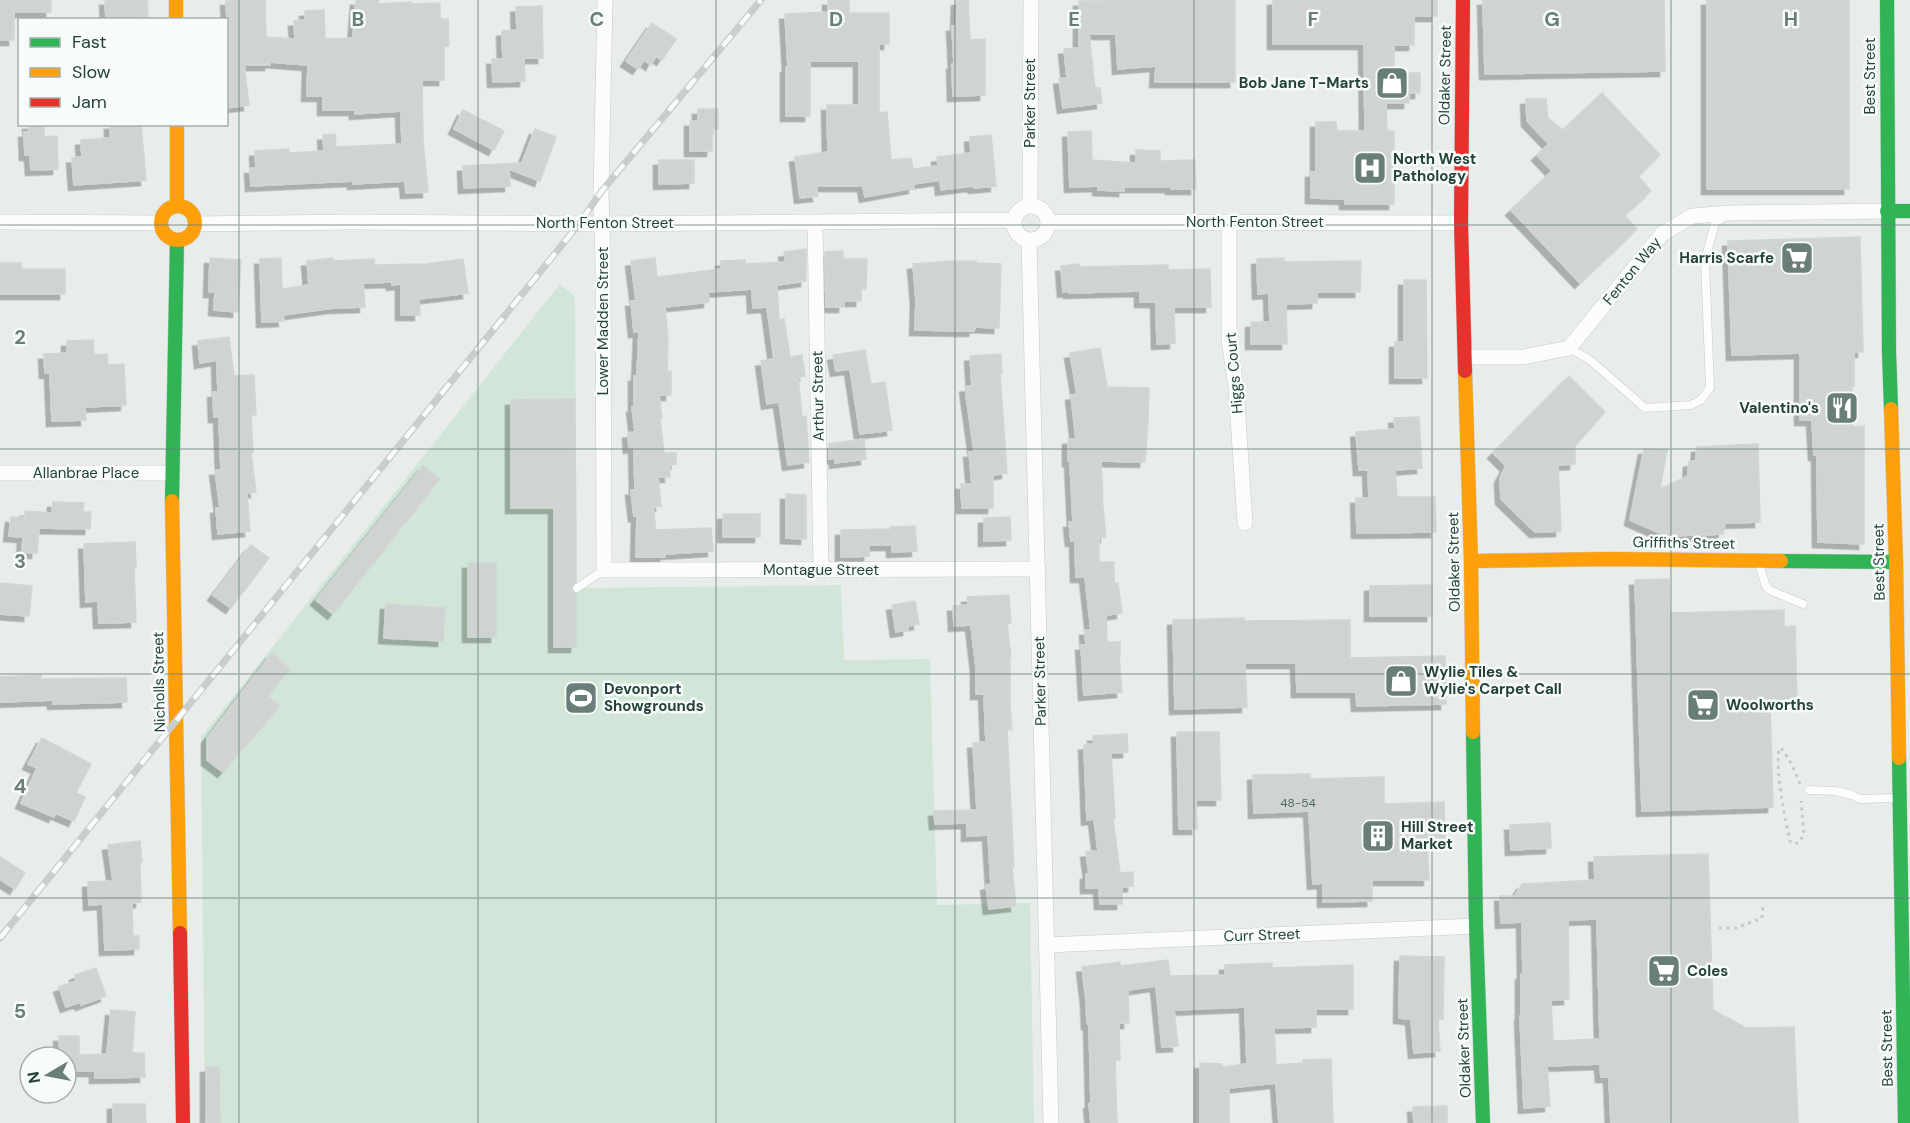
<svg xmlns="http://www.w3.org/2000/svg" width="1910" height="1123" font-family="'DM Sans',sans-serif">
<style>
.green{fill:#d1e6d8}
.building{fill:#cfd4d2;stroke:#d1d6d4;stroke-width:1.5;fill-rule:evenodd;filter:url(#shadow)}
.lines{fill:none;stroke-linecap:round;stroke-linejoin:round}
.lane-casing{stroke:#c5cac8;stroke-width:9}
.street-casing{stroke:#c5cac8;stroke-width:16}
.fast-casing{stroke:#c3cbc8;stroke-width:15}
.slow-casing{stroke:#c3cbc8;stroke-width:15}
.jam-casing{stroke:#c3cbc8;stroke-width:15}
.path{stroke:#c3ccca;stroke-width:3;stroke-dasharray:3 4.5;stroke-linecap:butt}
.lane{stroke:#fcfcfc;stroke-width:8}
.street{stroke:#fcfcfc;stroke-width:15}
.fast{stroke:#30b455;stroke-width:14}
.slow{stroke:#ff9f0a;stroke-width:14}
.jam{stroke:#e5322d;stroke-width:14}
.rail-casing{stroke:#c9cdcc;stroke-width:7}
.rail{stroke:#f7fbf9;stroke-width:4.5;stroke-dasharray:14;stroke-linecap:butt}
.grid{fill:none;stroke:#697e78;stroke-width:1.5;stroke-opacity:0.55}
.labels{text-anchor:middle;stroke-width:5;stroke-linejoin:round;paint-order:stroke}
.number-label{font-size:12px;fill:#506761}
.street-label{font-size:15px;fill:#24423a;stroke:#f7fbf9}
.poi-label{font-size:15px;font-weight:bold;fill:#24423a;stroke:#f7fbf9;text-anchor:start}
.grid-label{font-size:20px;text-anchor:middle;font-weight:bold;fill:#697e78;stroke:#f7fbf9;stroke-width:5;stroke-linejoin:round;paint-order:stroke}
</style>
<defs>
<filter id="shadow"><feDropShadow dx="-5.5" dy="5.5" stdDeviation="0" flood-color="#0004"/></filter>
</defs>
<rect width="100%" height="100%" fill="#e8edeb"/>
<path class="green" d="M560,284L575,297L577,588L841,585L844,660L930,659L937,905L1030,903L1034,1123H205L201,737Z"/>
<path class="building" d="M0,0H51V12H14V40H0Z
M105,0H147L148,17L106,18Z
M226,0H265L266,37L295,39L294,21L305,20V11L324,10L325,39L353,38L356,0H379L378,4L412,2V4L440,3V19H448L449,46H444V80H422L423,140L428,192L406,193L405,181L353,184V181L251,186L250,168H256L255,151L289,149V153L324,151L323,135L335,134L336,147L402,144L401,111L355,114V110H323V96H307L308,65L270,62V65H244L249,105L226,108L228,39Z
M828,0H849V13H889V44H879V113L887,112L891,160L911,158L913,169L938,166L937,157L971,153L970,137L991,135L996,186L974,188L973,186L941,190L940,180L913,184L914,188L865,197L863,186H816L818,196L800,198L795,157L828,152L827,105H859V61H810V116H786V67H788L785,14L828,12Z
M957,0H968L970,40L985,39V95L953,96L952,64H954L952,26H956Z
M1235,0V82H1155L1156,66L1118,69L1116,34H1089L1095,88H1100L1102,103L1063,108L1059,79L1067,78L1064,49L1079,48V1Z
M1273,0H1437V16H1414V45H1394V73H1420V93H1409V103H1386L1387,131H1394V204H1345V199L1311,198V172H1316V122H1336L1337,131H1365L1364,44H1273Z
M1483,0H1664L1665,71L1485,74Z
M1707,0H1849V189H1707Z
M542,6L543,58H524L525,81L493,82L492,59H503L502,31L517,30L516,7Z
M652,23L676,39L662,60L656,56L651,65L644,60L638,69L626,61Z
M1602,93L1660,155L1638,176L1651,191L1624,215L1637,229L1580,283L1511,210L1552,171L1537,155L1549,144L1527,121L1526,99H1546L1548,118L1563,130Z
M698,109H718V129H712V151H690V121H698Z
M463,110L504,131L494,150L454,129Z
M28,124H44V137L57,136L58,169L31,170L30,155H25L24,132H29Z
M110,124H141L146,180L74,185L72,158L82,157L81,140L110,138Z
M535,129L556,137L540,181L509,169L510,186L464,188L463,166L522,163Z
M1091,131L1092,160L1136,163V150L1160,151V161L1195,160L1196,189H1171V187H1124V191L1098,190L1099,186L1070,187L1068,132Z
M659,160H694V183L659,184Z
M1860,237L1863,352H1854V386H1852V427L1864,426V544L1818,542L1817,455H1814L1812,420H1800V353L1732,355L1728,241Z
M806,249V281L777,285L779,320L784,319L790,357L802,355L805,376L798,377L802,417L806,416L809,462L788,465L779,402L767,404L761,361L774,359L767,307L753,308L752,289L708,292L709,302L665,307L668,341L667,371H671V395H659L662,418L660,419L664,453H676V464L669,465L670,477H658L661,506L653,507L656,530L711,528L713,551L665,554V557H636L637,515L634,516L631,490H635L634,447L629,448L628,433L635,432L632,407H634V376H637L639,332H634L631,301H636L631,261L655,258L657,277L721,269V261L745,260V264L786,262L784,252Z
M843,251V259H867L866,289H861V301H844V307H826L825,252Z
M210,258L241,260L238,312L214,310L215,292H209Z
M281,258L282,289L309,285L307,261L333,258V261L374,259V265L426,264L463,259L468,293L419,299L420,315H401V284L392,285V282L363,283L365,307L333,308L283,315L284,321L262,322L260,259Z
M1284,258V262L1361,261L1360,292H1317V303L1286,304L1287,344H1251V322H1270L1269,293L1258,294L1257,259Z
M952,261H976V263L1001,264L999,328L975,327L974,331L915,330L916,300L913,264Z
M0,263H21V269H65V294H0Z
M1079,264V267L1168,265V270L1210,269L1211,307H1174L1175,343L1157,344L1156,302H1140V291L1069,293V291L1063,292L1061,266Z
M1404,280H1426L1427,378H1395V342H1404Z
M229,337L234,376L254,375L256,415H251L253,452L251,453L256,492L247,493L250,531L218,534L216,508H220L215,470H221L219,417H214L213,392H218L217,360L200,363L198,341Z
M93,340L94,355L107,354L108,365L124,364L126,405L85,407L86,420L52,421L50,373H45L44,354L67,353V341Z
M1100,348L1107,387L1149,388L1148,421L1145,462L1101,461L1103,498H1102L1106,537L1099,538V562H1114V584L1118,583L1122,613L1106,615L1107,642H1120V656H1119L1122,692L1084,695L1081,645H1086L1085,630H1091L1085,577H1076L1075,540L1071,541L1069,522H1073L1070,461H1068V439H1076L1071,395L1077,394L1070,353Z
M865,350L871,384L885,382L892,430L860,434L850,369L836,371L833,355Z
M1001,354L1002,373H1000L1007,473L993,475V508H962L961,484H972L969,452H974L965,387L972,386L970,356Z
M1569,376L1605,412L1575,446V464L1558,465L1561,531L1535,532L1501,499L1500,478L1506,466L1493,453Z
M575,399L576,582L571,588L572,592L576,594V647H554V508H511V400Z
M1419,417L1422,468L1395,470L1397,497H1435L1436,532L1357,533L1356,498H1369L1368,470H1359L1356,432L1395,429L1394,418Z
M864,439L866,459L835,463V458L829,459V444Z
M1758,444L1760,522L1725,523L1723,534L1667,536L1630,520L1644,449L1667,450L1660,489L1688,476L1689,462L1696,461L1697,447Z
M423,466L440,479L333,614L316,600Z
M786,494L806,495V539L786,538Z
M53,502L84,503L83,512H91L90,529L39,528L37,553L22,552L23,537L9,536L11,517L25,518V511L52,513Z
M723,514H760V537H723Z
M1010,517L1011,540L984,541V518Z
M915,526L917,551L892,552V545H869V556L841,557V530L891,529L890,527Z
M135,542L136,567H134L136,622L99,623L98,601L86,602L84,544Z
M251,545L269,558L231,608L213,595Z
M468,563H496V637H468Z
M1669,579L1670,613L1784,610V627L1795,626L1797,699L1770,700L1773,807L1642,811L1635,580Z
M0,583L32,586L29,616L0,614Z
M1432,585V616H1370V586Z
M1009,595L1011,623H1007L1011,657H1010V705L1012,730H1007L1014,867H1012L1016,906L989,909L986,885L991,884L988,835L967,836V823L935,824L934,811L977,810L973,743L986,742L984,694H976V667L971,625L954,626L953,606L968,605L967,597Z
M915,601L919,624L908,626V630L896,632L892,605Z
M386,604L445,608L443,641L384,638Z
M1244,618V621L1350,620V658L1445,656L1446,704L1357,706L1356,692H1297L1296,663H1245L1247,707L1175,709L1173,620Z
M272,653L290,669L267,696L280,706L223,772L207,760V738Z
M41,675V679L126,678L127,702L53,704V700L0,702V677Z
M1177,732H1219L1221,800H1196L1197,829H1179Z
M1127,734L1128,752L1111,753L1115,818H1113L1120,873L1133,872V886L1122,887V904H1100L1099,888H1086V874H1089L1086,852L1098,851L1094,819L1087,820L1084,745L1094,744L1093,736Z
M42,738L91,764L76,793L85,797L74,821L55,813L54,817L21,803L37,768L28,764Z
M1310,774V779L1384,777V804L1444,802L1445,841H1427L1429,880H1372V901L1323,902V883L1313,884L1309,811L1254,813L1253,775Z
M1550,823L1551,848L1511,850L1510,825Z
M140,841L142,862H140L141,902L132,903L133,936H139V949L105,950L103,904L89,905L88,882L113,881L108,845Z
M1708,854L1713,1010L1746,1028L1794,1027L1798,1123H1611L1609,1077H1601L1600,1064L1547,1066L1550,1106L1524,1108L1520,1016H1521V974H1523L1522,922L1501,923L1500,896H1515L1522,884L1595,880L1594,857ZM1597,919L1600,1039L1553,1041L1551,1000L1569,999L1568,920Z
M0,857L25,873L15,889L0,879Z
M1400,956L1444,957L1443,1019H1438L1440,1051L1414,1053L1411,1019L1399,1018Z
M1168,960L1170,976L1225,975V965L1272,963V968L1353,965V1009H1316V1027L1274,1028L1276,1065L1303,1063V1060L1331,1059L1333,1123H1279L1276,1083L1229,1088V1123H1200V1063L1222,1064V1067L1247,1064L1245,1007L1174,1010L1178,1046L1162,1047L1156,986L1128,990L1129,1023H1119L1120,1060H1115L1117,1123H1091L1089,1104L1091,1103L1089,1024H1087L1086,1000L1082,967L1120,962V966Z
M96,968L106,996L81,1005L80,1002L66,1007L59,987L76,981L75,975Z
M111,1010L135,1012L132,1053H144L145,1077L95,1078V1071H66L65,1051H60L59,1036H79V1055L107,1054Z
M206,1067H219L220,1123H206Z
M113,1104H145L146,1123H113Z
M1447,1106V1123H1414L1413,1107Z"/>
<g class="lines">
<g class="lane-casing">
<path id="lane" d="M1569,348L1590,360L1645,408L1691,405L1701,400L1710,388L1705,260L1715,223L1724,217
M1759,564L1766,586L1769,590L1803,604
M577,588L604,570
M1809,790L1836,791L1852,795L1860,799L1896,798"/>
</g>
<g class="street-casing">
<path id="street" d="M605,0L601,192L603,262L604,570L1038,569
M1030,206L1031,0
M1014 223a17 17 0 1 1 34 0a17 17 0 1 1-34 0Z
M0,222L160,223
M815,222L821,570
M1048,222L1461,223
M1229,222V340L1236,387L1245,523
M195,224L352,222L602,224L1014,220
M1029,240L1051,1123
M1465,357H1524L1569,348L1662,234L1692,216L1730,213L1887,211
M0,473H172
M1047,945L1476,926"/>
</g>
<g class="fast-casing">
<path id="fast" d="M1887,0L1889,351L1891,409
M1887,211H1910
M172,501L177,241
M1781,561L1896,562
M1473,732L1476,926L1483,1123
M1899,758L1905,1123"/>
</g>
<g class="slow-casing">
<path id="slow" d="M176,0V20
M177,124V206
M161 223a17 17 0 1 1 34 0a17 17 0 1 1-34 0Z
M1465,371L1471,561L1473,732
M1891,409L1896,562L1899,758
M172,501L180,933
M1471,561L1611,559L1781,561"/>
</g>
<g class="jam-casing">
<path id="jam" d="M1463,0L1461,223L1465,371
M180,933L183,1123"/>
</g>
<path class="path" d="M1800,784C1795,771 1789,758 1781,748L1779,749C1775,769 1785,819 1790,841L1794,844L1800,842L1804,833L1801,801
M1719,928H1736L1762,918L1763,905"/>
<use href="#lane" class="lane"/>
<use href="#street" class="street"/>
<use href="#fast" class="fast"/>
<use href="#slow" class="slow"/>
<use href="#jam" class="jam"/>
<g class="rail-casing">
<path id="rail" d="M0,938L579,224L601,192L761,0"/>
</g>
<use href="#rail" class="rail"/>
</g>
<path class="grid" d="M239,0V1123M478,0V1123M716,0V1123M955,0V1123M1194,0V1123M1432,0V1123M1671,0V1123M0,225H1910M0,449H1910M0,674H1910M0,898H1910"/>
<defs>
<g id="shop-square" transform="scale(1.725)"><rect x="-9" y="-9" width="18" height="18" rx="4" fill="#697e78" stroke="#f7fbf9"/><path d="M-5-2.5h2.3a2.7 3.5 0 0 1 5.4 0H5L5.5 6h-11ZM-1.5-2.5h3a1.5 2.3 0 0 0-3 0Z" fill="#fff"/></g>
<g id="hospital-square" transform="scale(1.725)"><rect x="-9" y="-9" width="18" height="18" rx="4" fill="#697e78" stroke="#f7fbf9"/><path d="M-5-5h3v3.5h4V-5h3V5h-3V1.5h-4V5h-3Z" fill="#fff"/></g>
<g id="supermarket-square" transform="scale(1.725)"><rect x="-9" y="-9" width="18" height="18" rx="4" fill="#697e78" stroke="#f7fbf9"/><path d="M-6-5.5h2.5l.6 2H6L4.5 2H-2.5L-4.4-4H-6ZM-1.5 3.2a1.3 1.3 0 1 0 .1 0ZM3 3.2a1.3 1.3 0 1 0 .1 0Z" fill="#fff"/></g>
<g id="restaurant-square" transform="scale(1.725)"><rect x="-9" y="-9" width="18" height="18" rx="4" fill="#697e78" stroke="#f7fbf9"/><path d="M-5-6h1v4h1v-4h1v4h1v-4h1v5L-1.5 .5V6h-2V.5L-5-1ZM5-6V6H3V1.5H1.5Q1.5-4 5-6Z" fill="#fff"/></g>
<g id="stadium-square" transform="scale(1.725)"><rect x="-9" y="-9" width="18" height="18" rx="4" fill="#697e78" stroke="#f7fbf9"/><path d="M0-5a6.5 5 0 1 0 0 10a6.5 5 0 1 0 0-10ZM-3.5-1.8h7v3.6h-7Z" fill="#fff"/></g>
<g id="building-square" transform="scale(1.725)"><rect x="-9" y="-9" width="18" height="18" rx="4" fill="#697e78" stroke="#f7fbf9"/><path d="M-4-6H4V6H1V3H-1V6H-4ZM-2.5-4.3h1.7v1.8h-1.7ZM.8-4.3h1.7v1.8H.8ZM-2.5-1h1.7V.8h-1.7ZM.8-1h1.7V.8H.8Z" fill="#fff"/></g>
</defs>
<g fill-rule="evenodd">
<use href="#shop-square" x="1392" y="83"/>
<use href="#hospital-square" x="1370" y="168"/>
<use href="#supermarket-square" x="1797" y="258"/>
<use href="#restaurant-square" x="1842" y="408"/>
<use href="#shop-square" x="1401" y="681"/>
<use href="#stadium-square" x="581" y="698"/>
<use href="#supermarket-square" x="1703" y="705"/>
<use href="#building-square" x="1378" y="836"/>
<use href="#supermarket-square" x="1664" y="971"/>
</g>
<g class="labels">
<g class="number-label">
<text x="1298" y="807">48-54</text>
</g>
<g class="street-label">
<text transform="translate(1445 75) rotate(-89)" y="5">Oldaker Street</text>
<text transform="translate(1870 76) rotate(-90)" y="5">Best Street</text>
<text transform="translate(1030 103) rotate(-90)" y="5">Parker Street</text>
<text x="1255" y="227">North Fenton Street</text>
<text x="605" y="228">North Fenton Street</text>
<text transform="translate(1632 271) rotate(-51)" y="5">Fenton Way</text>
<text transform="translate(603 321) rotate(-90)" y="5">Lower Madden Street</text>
<text transform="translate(1234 373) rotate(-95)" y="5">Higgs Court</text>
<text transform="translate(818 396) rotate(-91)" y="5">Arthur Street</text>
<text x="86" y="478">Allanbrae Place</text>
<text transform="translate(1684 543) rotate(1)" y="5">Griffiths Street</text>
<text transform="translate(1454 562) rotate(-91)" y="5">Oldaker Street</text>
<text transform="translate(1879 562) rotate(-91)" y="5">Best Street</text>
<text x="821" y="575">Montague Street</text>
<text transform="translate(1040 681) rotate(-91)" y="5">Parker Street</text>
<text transform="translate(159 682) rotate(-91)" y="5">Nicholls Street</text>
<text transform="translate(1262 935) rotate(-2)" y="5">Curr Street</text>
<text transform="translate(1464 1048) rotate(-92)" y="5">Oldaker Street</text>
<text transform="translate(1887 1048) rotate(-91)" y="5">Best Street</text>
</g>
<g class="poi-label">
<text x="1369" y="88" text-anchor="end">Bob Jane T-Marts</text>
<text x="1393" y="164">North West<tspan x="1393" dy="17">Pathology</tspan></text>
<text x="1774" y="263" text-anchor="end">Harris Scarfe</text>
<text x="1819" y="413" text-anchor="end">Valentino's</text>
<text x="1424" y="677">Wylie Tiles &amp;<tspan x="1424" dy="17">Wylie's Carpet Call</tspan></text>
<text x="604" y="694">Devonport<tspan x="604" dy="17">Showgrounds</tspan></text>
<text x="1726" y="710">Woolworths</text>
<text x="1401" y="832">Hill Street<tspan x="1401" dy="17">Market</tspan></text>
<text x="1687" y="976">Coles</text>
</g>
</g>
<g class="grid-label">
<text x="358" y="26">B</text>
<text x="597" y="26">C</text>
<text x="836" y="26">D</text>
<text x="1074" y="26">E</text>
<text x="1313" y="26">F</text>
<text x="1552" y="26">G</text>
<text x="1791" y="26">H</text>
<text x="20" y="344">2</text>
<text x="20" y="568">3</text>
<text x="20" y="793">4</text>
<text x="20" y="1018">5</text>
</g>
<rect x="18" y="18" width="210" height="108" fill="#f7fbf9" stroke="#a3b1ad" stroke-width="1.5"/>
<rect x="30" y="38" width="30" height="9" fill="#30b455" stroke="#a3b1ad" stroke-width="1.5"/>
<text x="72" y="48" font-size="18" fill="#24423a">Fast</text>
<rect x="30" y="68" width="30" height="9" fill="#ff9f0a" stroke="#a3b1ad" stroke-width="1.5"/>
<text x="72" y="78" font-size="18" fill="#24423a">Slow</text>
<rect x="30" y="98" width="30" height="9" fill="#e5322d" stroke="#a3b1ad" stroke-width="1.5"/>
<text x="72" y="108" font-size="18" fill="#24423a">Jam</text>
<g transform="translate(48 1075) rotate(260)"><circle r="28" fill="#f7fbf9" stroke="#a3b1ad" stroke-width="1.5"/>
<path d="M0-4.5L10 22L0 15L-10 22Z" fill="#697e78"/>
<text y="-9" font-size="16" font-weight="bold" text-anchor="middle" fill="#24423a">N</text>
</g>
</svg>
